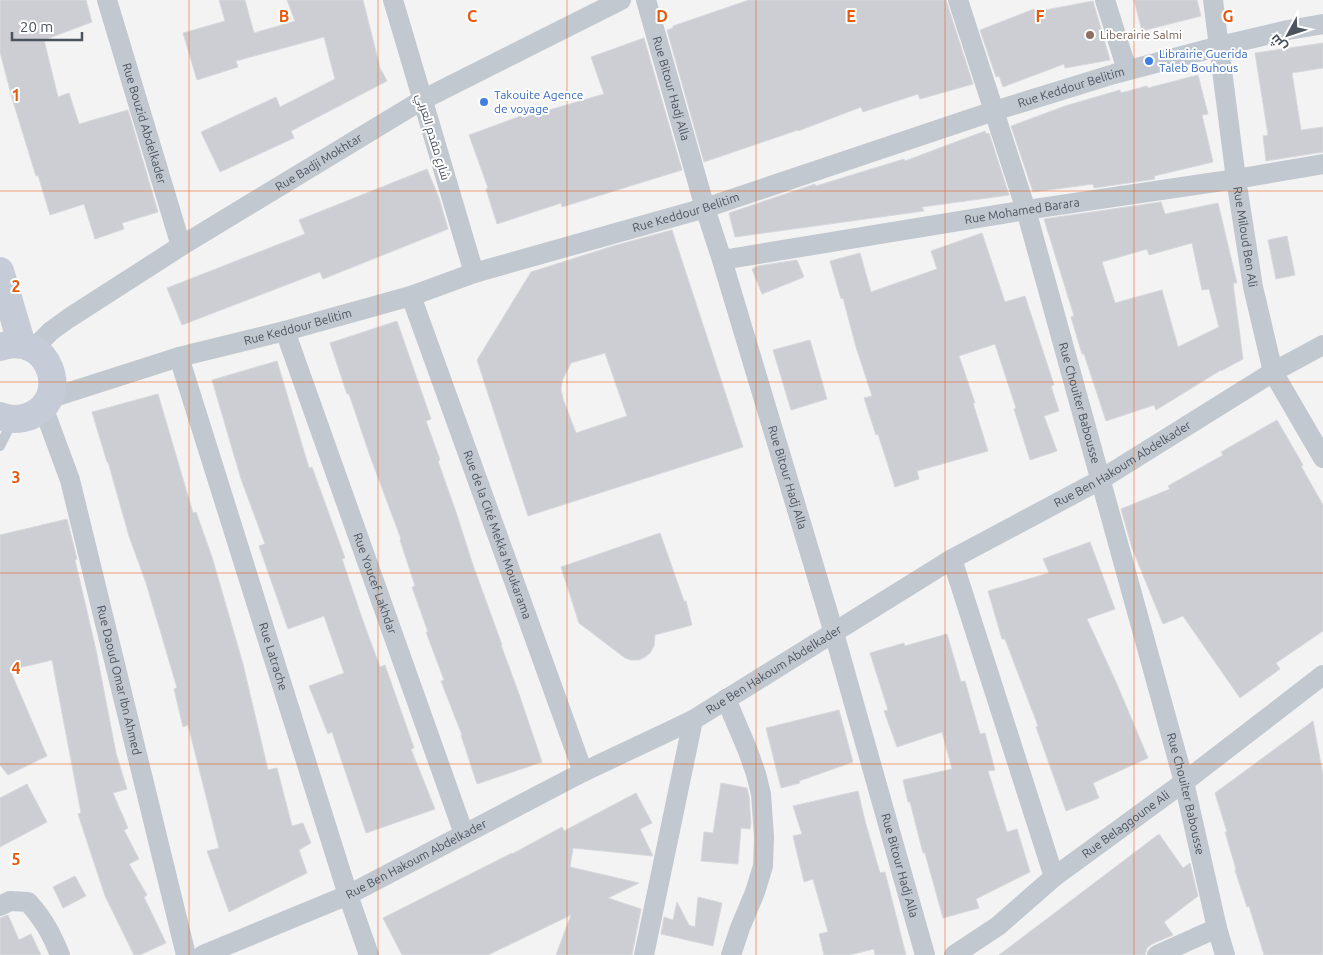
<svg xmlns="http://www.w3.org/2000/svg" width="1323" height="955" font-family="Ubuntu,Cairo,sans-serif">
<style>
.building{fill:#cdced4;stroke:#d7d8dd;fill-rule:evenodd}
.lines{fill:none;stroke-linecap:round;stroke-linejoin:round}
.lane{stroke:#c1c8d0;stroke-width:10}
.street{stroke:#c1c8d0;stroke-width:20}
.secondary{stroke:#c5cbd7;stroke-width:28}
.grid{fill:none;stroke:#e8590c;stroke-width:1;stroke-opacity:0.55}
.education-dot{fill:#8d6e63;stroke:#fff;stroke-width:2}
.shop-dot{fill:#3f7fe0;stroke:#fff;stroke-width:2}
.labels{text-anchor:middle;stroke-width:4;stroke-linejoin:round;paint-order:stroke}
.education-label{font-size:12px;fill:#785e54;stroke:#fff;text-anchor:start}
.shop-label{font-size:12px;fill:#366cbe;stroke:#fff;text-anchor:start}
.street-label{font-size:12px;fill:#4b535f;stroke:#fff}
.grid-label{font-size:16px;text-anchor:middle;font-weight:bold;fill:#e8590c;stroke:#fff;stroke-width:4;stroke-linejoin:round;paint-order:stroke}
</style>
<rect width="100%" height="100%" fill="#f4f3f3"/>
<path class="building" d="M0,0H86L92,22L44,40L58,97L69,93L79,124L128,110L158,212L122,223L124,229L95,239L84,204L50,215L38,175L36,176L12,98L0,52Z
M219,0H245L254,33L295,21L287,0H363L380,68L387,81L291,131L294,138L220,172L201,132L276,97L280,107L335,79L324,37L236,61L238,67L197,80L183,33L225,21Z
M749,0H946L973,84L920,99L918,94L863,112L861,107L798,131V130L704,162L667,30L673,28V26Z
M1134,0H1197L1201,16L1142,31Z
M1093,1L1110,60L1065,68L1064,64L1003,87L999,76L996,77L980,30L1034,9L1035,12Z
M644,38L682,170L562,207L561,203L497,224L486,189L488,188L469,135L521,116L522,118L604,94L591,57Z
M1323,43V68L1292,73L1301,130L1323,127V152L1266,161L1263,136L1268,135L1255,53Z
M1198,75L1208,114L1202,115L1213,162L1154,176L1155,179L1094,188L1093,184L1033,192L1011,126L1065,106L1120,90L1121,93L1147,86L1148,88Z
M985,131L986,134L989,133L1009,195L922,207L924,211L735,237L729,213L815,184L816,186L904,159L905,161Z
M427,169L439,198L448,229L323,279L320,272L182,325L167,288L305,234L299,220Z
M1161,202L1165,214L1218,203L1237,283H1233L1243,359L1221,371V370L1156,410L1154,405L1106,421L1084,354H1082L1071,317L1074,316L1044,219ZM1192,243L1202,290L1209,289L1219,327L1178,347L1162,290L1115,303L1102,262L1147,249L1149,255Z
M672,230L743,447L528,516L477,360L531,272L613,246ZM605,353L627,416L576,433L563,399L561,390L562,381L571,363Z
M982,233L1005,302L1025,296L1054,385L1051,386L1059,411L1044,416L1057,451L1030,460L1014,409L1016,408L995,344L959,356L975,403H973L988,451L917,471L919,479L895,487L878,434L876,435L864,398L872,396L856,347L843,298L841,299L830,261L860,253L871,292L937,269L931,251Z
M1287,236L1295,275L1276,279L1268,240Z
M797,260L804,277L762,294L752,269L758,266Z
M397,321L431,419L426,421L440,460L438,461L456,512L473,565L502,645H501L519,694L542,762L477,784L461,735H462L441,681L444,680L426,632H428L412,587L415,586L400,540L401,539L370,456L349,394H347L330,343Z
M810,340L827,399L791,410L773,350Z
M277,361L309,468L312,467L345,558L342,559L363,621L380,667L385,665L414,748L411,749L435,809L366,833L332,732L328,734L309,686L344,673L324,616L288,629L259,546L265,544L241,479L212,380Z
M158,394L193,513L196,512L212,557L243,664L268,770L277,768L292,826L303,823L311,843L299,850L307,873L229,912L207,851L219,848L188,725L183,727L174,689L177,688L160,630L146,583L129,536L108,462H107L92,412Z
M1277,420L1303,465L1301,466L1323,505V631L1276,663L1280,669L1240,698L1183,616L1163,624L1132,548L1121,509L1170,489L1168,486L1223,455L1221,452Z
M67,519L77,559L75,560L96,650L116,753L127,789L113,793L128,828L124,830L139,859L129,864L147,895L144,897L166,943L140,955H134L105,896L78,814L81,813L52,660L10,670L47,756L8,775L0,765V535Z
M660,533L684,601H686L692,625L655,635L654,646L650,653L645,657L639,660H631L625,658L579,623L561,567Z
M1090,542L1115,609L1087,619L1116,682L1148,758L1093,783L1099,798L1066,811L1036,727L1038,726L1005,639H1002L988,591L1049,573L1043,559Z
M947,634L961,682L965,681L980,734L985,733L995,770L988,771L1007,832L1017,829L1030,872L976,899L979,908L943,918L925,853H923L910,802H908L903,780L952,769L942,732L897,747L884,711L888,710L870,653L904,643L905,646Z
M839,710L853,762L799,781L800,783L781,788L766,728Z
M1313,721L1323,775V955H1264L1249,906L1247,907L1235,870L1236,869L1225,832H1227L1215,793Z
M721,783L747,788L749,796L751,823L750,829L741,828L738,864L701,861L704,832L713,833Z
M27,784L47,822L0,847V798Z
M858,791L865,821L880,873L885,872L906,955H875L874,949L849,955H824L819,934L828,932L813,879L804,882L793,836L802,834L793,806Z
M636,793L652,823L640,829L653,856L573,848L570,867L639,883L608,898L641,909L632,955H556L571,915L488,955H402L383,918L512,853V854L562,827L564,831Z
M1159,834L1183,868L1190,863L1198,896L1164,922L1173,935L1152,944L1147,948L1145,955H999Z
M75,876L86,896L63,908L53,887Z
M698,897L722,903L713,946L661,934L664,917L673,920L677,902L689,925L695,927Z
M8,915L19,940L31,934L41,955H0V918Z"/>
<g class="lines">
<path class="lane" d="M0,446L13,420"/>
<g class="street">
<path id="s1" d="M107,0L181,246"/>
<path d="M393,0L474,273"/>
<path id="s2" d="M646,0L705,208L722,260L834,633L925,955"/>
<path id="s3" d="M958,0L1026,210L1184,782L1217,928L1225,955"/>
<path d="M1105,0L1127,70"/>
<path id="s4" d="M1213,0L1236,179L1253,287L1273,372L1323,458"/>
<path id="s5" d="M722,260L1026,210L1236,179L1323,164"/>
<path id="s6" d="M411,296L583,772"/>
<path id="s7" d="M285,331L464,834"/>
<path id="s8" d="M33,349L51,331L69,318L181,246L422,100L621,0"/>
<path id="s9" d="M179,357L348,895L369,955"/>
<path id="s10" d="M48,399L179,357L285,331L411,296L474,273L705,208L994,111L1114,74L1220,46L1288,30L1323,24"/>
<path id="s11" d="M43,407L70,480L186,955"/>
<path d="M952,559L1054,877"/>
<path d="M726,699L748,751L756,774L761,794L764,837L763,866L755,892L740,928L731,955"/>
<path d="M0,906L10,901L28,902C44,920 51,933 60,955"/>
<path id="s12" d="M203,955L348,895L583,772L693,720L952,559L1100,480L1273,372L1323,345"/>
<path d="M644,955L693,720"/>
<path id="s13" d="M954,955L998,926L1054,877L1184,782L1323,675"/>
<path d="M1157,955L1217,928"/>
</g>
<path class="secondary" d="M0,271L22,345
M0,347C49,330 73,398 30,416C20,420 10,420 0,416"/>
</g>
<path class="grid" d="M189,0V955M378,0V955M567,0V955M756,0V955M945,0V955M1134,0V955M0,191H1323M0,382H1323M0,573H1323M0,764H1323"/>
<circle class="education-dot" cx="1090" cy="35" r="5"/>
<g class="shop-dot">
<circle cx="1149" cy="61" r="5"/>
<circle cx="484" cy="102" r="5"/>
</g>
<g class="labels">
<g class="education-label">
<text x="1100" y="39">Liberairie Salmi</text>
</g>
<g class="shop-label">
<text x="1159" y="58">Librairie Guerida<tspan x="1159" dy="14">Taleb Bouhous</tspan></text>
<text x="494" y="99">Takouite Agence<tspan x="494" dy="14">de voyage</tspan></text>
</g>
<g class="street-label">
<text dy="4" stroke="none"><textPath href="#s10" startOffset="1070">Rue Keddour Belitim</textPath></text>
<text dy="4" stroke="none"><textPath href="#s2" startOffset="92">Rue Bitour Hadj Alla</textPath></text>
<text dy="4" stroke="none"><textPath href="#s1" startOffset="129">Rue Bouzid Abdelkader</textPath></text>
<text transform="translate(433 137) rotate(73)" y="4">شارع مقدم العربي</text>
<text dy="4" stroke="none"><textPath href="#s8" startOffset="342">Rue Badji Mokhtar</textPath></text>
<text dy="4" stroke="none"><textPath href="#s5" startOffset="304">Rue Mohamed Barara</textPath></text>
<text dy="4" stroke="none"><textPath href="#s10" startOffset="665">Rue Keddour Belitim</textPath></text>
<text dy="4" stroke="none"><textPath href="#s4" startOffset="239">Rue Miloud Ben Ali</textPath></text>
<text dy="4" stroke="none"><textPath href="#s10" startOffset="260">Rue Keddour Belitim</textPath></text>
<text dy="4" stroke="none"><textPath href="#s3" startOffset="421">Rue Chouiter Babousse</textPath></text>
<text dy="4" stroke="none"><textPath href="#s12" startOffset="1044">Rue Ben Hakoum Abdelkader</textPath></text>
<text dy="4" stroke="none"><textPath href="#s2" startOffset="498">Rue Bitour Hadj Alla</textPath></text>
<text dy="4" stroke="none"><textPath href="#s6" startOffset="254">Rue de la Cité Mekka Moukarama</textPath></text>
<text dy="4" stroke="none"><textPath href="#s7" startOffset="268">Rue Youcef Lakhdar</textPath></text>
<text dy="4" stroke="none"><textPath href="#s9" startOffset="314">Rue Latrache</textPath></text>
<text dy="4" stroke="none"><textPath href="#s12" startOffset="639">Rue Ben Hakoum Abdelkader</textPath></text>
<text dy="4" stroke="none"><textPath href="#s11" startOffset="284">Rue Daoud Omar Ibn Ahmed</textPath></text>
<text dy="4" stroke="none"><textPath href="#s3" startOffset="826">Rue Chouiter Babousse</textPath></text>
<text dy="4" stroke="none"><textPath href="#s13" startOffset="216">Rue Belaggoune Ali</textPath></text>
<text dy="4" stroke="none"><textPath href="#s12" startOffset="234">Rue Ben Hakoum Abdelkader</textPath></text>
<text dy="4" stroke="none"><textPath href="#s2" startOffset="902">Rue Bitour Hadj Alla</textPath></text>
</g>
</g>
<g class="grid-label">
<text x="284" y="22">B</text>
<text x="472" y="22">C</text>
<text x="662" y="22">D</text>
<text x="851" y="22">E</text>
<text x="1040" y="22">F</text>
<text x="1228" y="22">G</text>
<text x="16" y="101">1</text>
<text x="16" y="292">2</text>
<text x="16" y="483">3</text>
<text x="16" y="674">4</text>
<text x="16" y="865">5</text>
</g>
<g transform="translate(1288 35) rotate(230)" stroke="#ffffff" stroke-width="4" paint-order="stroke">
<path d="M0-4L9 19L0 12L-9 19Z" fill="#4b535f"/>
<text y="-8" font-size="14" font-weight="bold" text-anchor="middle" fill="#4b535f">ش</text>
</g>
<path d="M12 32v8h70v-8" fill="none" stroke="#4b535f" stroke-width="2.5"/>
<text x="20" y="32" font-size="15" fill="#4b535f" stroke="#ffffff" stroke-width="4" paint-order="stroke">20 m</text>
</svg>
